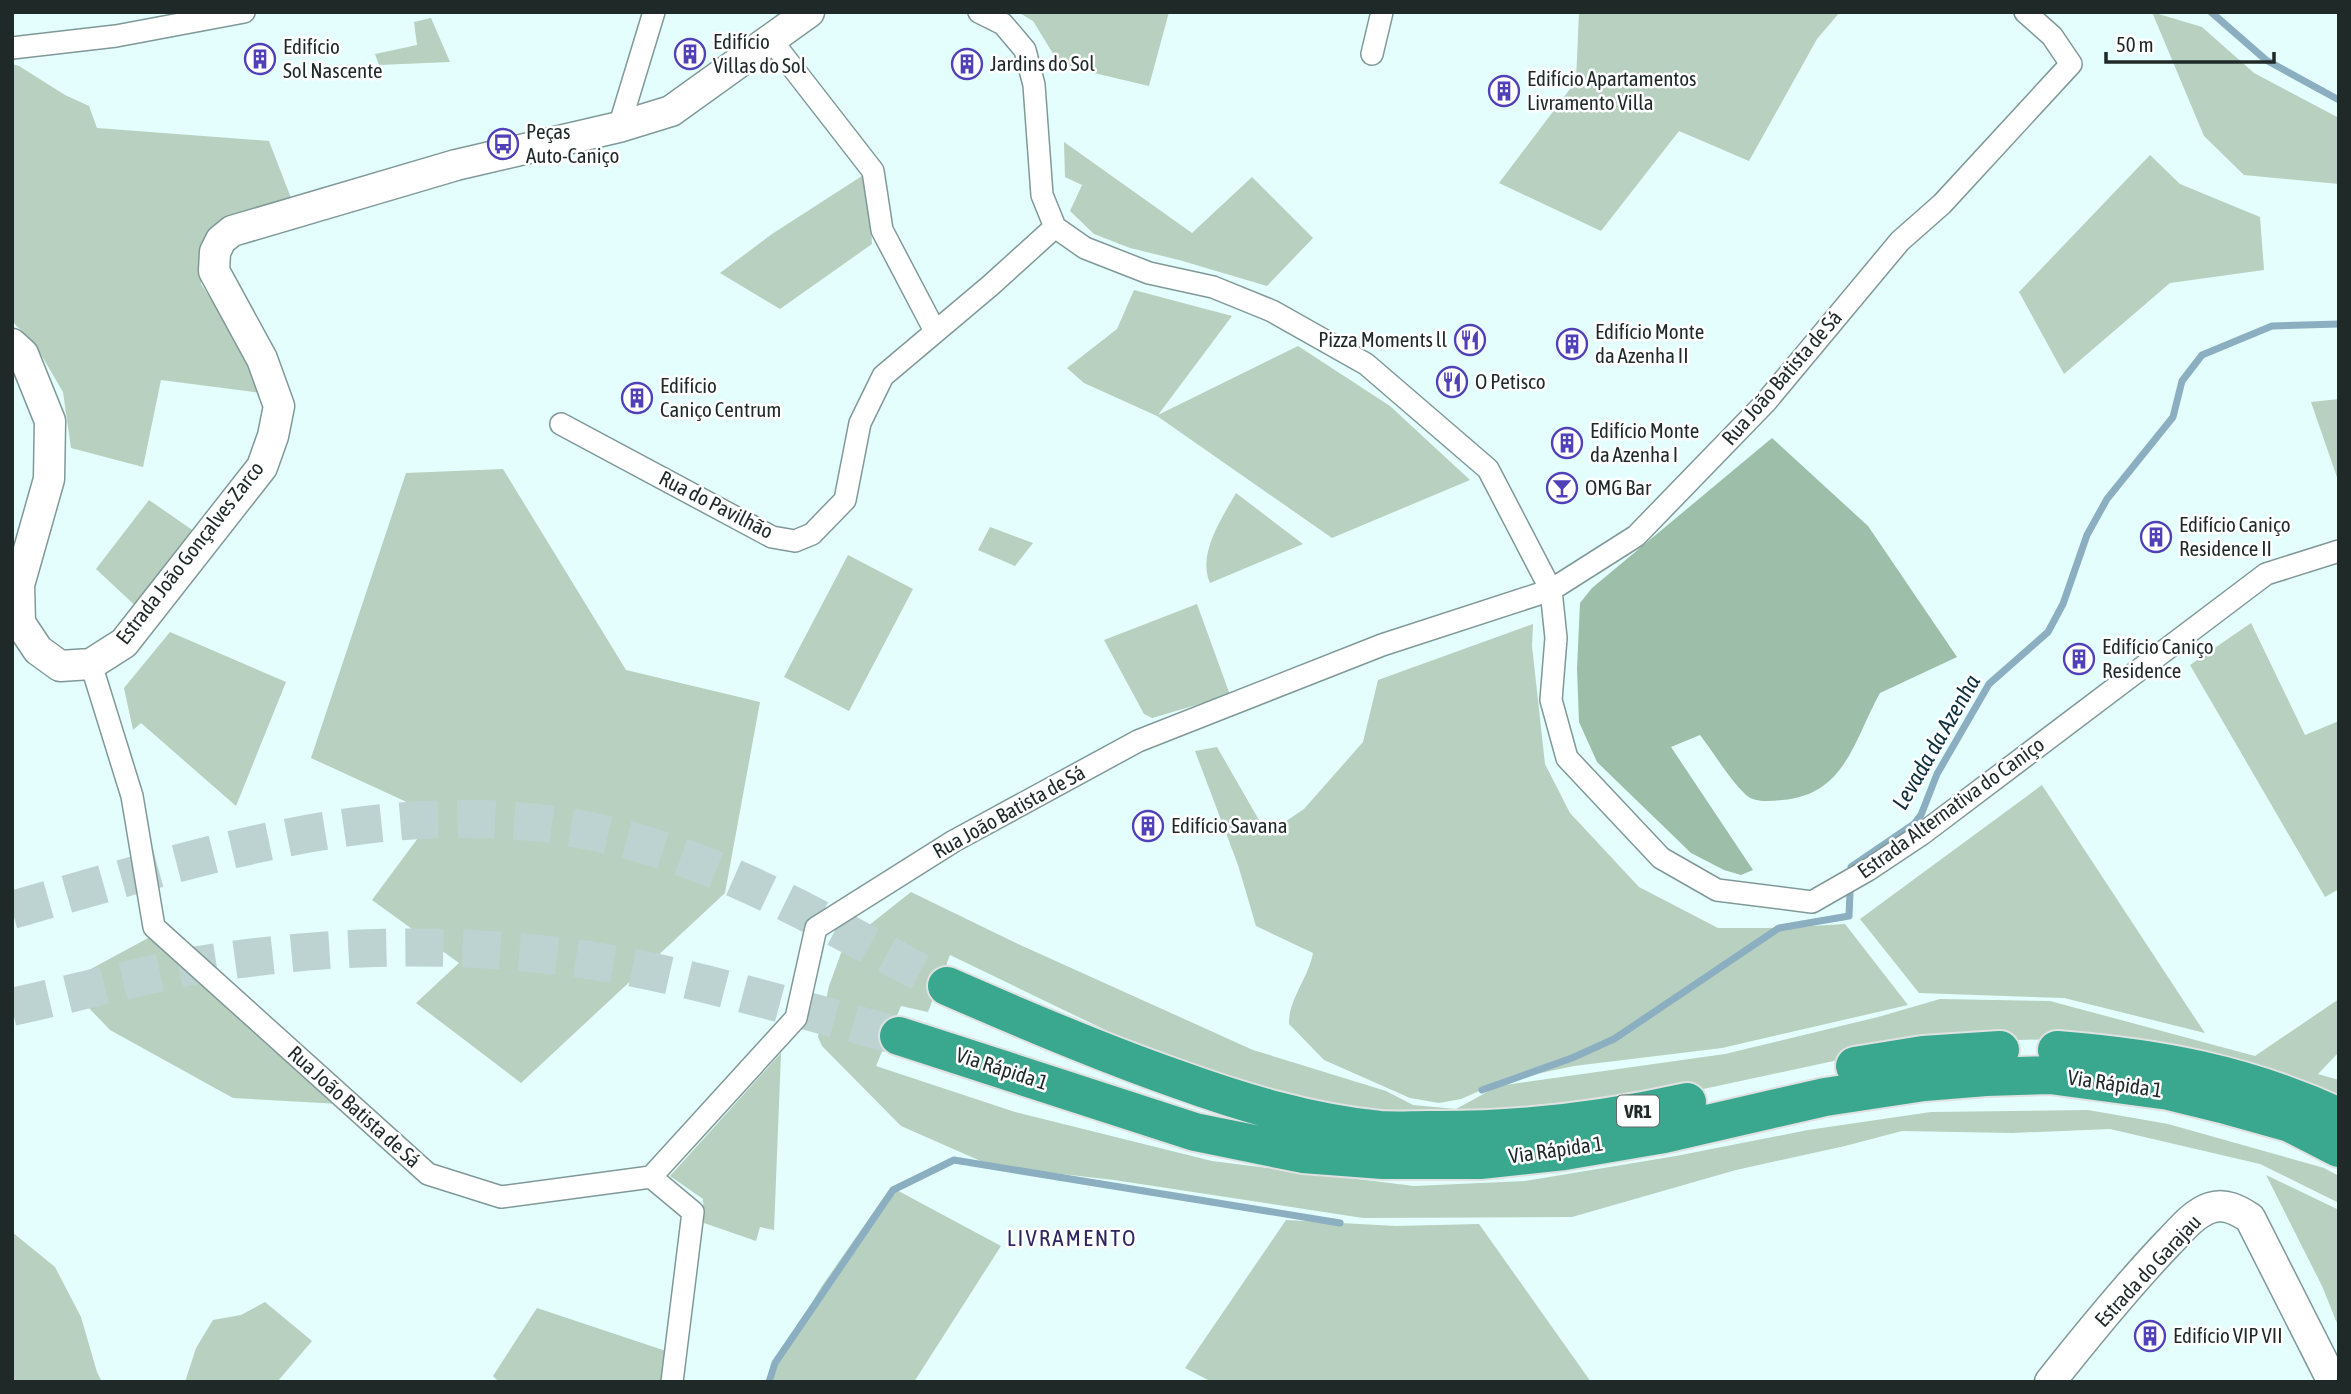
<svg xmlns="http://www.w3.org/2000/svg" width="2351" height="1394" font-family="'Asap Condensed',sans-serif">
<style>
.green{fill:#b7d0bf}
.forest{fill:#9dbea8}
.lines{fill:none;stroke-linecap:round;stroke-linejoin:round}
.stream{stroke:#8bafc1;stroke-width:7}
.highway-tunnel{stroke:#bcd3d2;stroke-width:38;stroke-dasharray:38 19;stroke-linecap:butt}
.street-casing{stroke:#809998;stroke-width:24}
.secondary-casing{stroke:#809998;stroke-width:33}
.highway-casing{stroke:#e0e1e1;stroke-width:42}
.street{stroke:#fff;stroke-width:21}
.secondary{stroke:#fff;stroke-width:30}
.highway{stroke:#39a88e;stroke-width:38}
.labels{text-anchor:middle;stroke-width:5;stroke-linejoin:round;paint-order:stroke}
.shield{fill:#fff;stroke:#626968;stroke-width:2}
.shield-label{font-size:19px;font-weight:bold;fill:#1f2928}
.poi-label{font-size:21px;fill:#1f2928;stroke:#fff;text-anchor:start}
.street-label{font-size:21px;fill:#1f2928;stroke:#fff}
.water-label{font-size:23px;font-style:italic;fill:#0d303e;stroke:#fff}
.neighbourhood-label{font-size:23px;letter-spacing:2px;fill:#2d2863;stroke:#fff}
</style>
<rect width="100%" height="100%" fill="#e3fefc"/>
<path class="green" d="M1018,12H1169L1149,86L1060,65L1033,21Z
M1579,12H1840L1817,39L1749,161L1679,131L1601,231L1499,183L1576,81Z
M2152,12L2202,27L2254,73L2339,118V184L2244,175L2204,136Z
M431,18L450,62L379,65L375,54L417,45L414,22Z
M12,64L19,66L65,95L89,106L97,128L269,141L296,211L203,242L201,284L238,341L262,393L161,380L143,467L71,448L63,392L36,346L12,321Z
M1064,142L1192,233L1252,177L1313,238L1267,286L1179,260L1130,248L1094,234L1070,211L1082,185L1065,177Z
M2150,155L2180,184L2260,217L2264,270L2170,283L2064,374L2019,292Z
M865,174L870,204L872,244L780,309L720,273L772,234Z
M1134,290L1232,316L1158,415L1298,346L1390,406L1470,480L1332,538L1157,416L1084,383L1067,368L1117,329Z
M2339,399V483L2311,402Z
M503,469L626,670L760,702L725,893L521,1083L416,1003L459,963L372,900L435,815L311,758L406,473Z
M1236,493L1303,544L1210,583C1197,554 1222,518 1236,493Z
M149,500L201,536L142,612L96,569Z
M990,527L1033,543L1015,566L978,550Z
M848,555L913,589L849,711L784,677Z
M1197,604L1230,695L1152,718L1144,714L1104,640Z
M2251,623L2305,735L2339,721V889L2325,897L2190,665Z
M1533,624L1532,646L1545,764L1570,813L1639,887L1718,928H1779L1845,924L1908,1005L1722,1048L1574,1066L1502,1081L1461,1099L1439,1103L1410,1098L1324,1060L1289,1024C1288,1000 1309,977 1313,953L1256,926L1238,865L1195,751L1217,747L1267,834L1304,809L1363,742L1378,680Z
M170,632L286,682L236,806L141,723L133,730L124,688Z
M2042,785L2187,1006L2205,1033L2064,998L1919,993L1860,919Z
M911,892L1018,944L1253,1050L1386,1091L1413,1105L1456,1109L1498,1086L1725,1054L1878,1017L1940,999L2050,1001L2255,1056L2339,999V1052L2318,1074L2339,1080V1103L2055,1039L1952,1042L1866,1054L1638,1103L1450,1120L1335,1109L1209,1075L1126,1040L950,955L928,1012L901,1006L876,1066L1015,1112L1212,1161L1414,1186L1525,1181L1676,1156L1808,1130L1931,1112L2088,1110L2168,1124L2324,1168L2339,1176V1203L2260,1164L2110,1129L2012,1133L1902,1131L1845,1146L1736,1170L1572,1217L1363,1218L1114,1180L992,1166L901,1126L822,1046L818,1037L829,986L844,945Z
M150,937L340,1104L233,1098L110,1030L65,983Z
M781,1053L774,1230L760,1227L756,1241L704,1223L703,1199L670,1176Z
M2266,1175L2339,1210V1328L2322,1286Z
M891,1187L1001,1246L914,1382H769L775,1363L822,1286Z
M1286,1220L1396,1226L1479,1224L1591,1382H1212L1185,1368Z
M12,1232L55,1267L81,1317L97,1372L102,1382H12Z
M265,1302L312,1341L277,1382H185L196,1348L213,1320L241,1315Z
M537,1308L669,1352L664,1382H499L493,1376Z"/>
<path class="forest" d="M1772,438L1868,526L1957,657L1880,693C1854,739 1846,795 1782,800C1770,801 1755,803 1746,795C1728,778 1715,754 1700,735L1671,747L1753,870L1741,875L1724,870L1691,853L1597,762L1579,722L1577,669L1580,603L1592,588Z"/>
<g class="lines">
<path class="stream" d="M2211,12L2266,60L2339,100
M1482,1090L1572,1058L1614,1039L1779,928L1849,916L1851,867L1914,824L1921,815L1937,774L1989,684L2048,632L2063,604L2087,535L2107,499L2173,417L2182,381L2202,355L2272,326L2339,324
M769,1382L775,1363L893,1190L954,1160L1340,1223"/>
<path class="highway-tunnel" d="M12,910C225,850 435,777 655,848C755,879 854,939 947,986
M12,1007C72,994 133,977 193,966C320,945 447,941 574,958C684,973 792,1008 899,1036"/>
<g class="street-casing">
<path id="street" d="M979,12L1003,24L1025,50L1034,85L1042,195L1055,227L1085,248L1149,273L1213,287L1272,311L1366,364L1488,469L1551,590L1556,638L1551,700L1567,758L1661,858L1717,890L1812,902L1868,870L1922,834L2266,574L2339,551
M772,41L873,171L882,230L935,331
M12,48L116,36L244,12
M1372,54L1382,12
M619,127L654,12
M561,424L772,537L795,541L812,534L845,500L860,423L883,376L991,285L1055,227
M91,664L132,796L154,927L428,1174L501,1197L651,1177L796,1018L816,928L954,841L1138,741L1382,645L1551,590L1636,536L1765,403L1900,241L1942,204L2071,64L2052,36L2025,12
M651,1177L693,1212L672,1382"/>
</g>
<g class="secondary-casing">
<path id="secondary" d="M12,344L23,354L50,421L49,479L19,585L20,623L38,650L60,666L91,664L124,643L262,467L273,436L279,406L262,359L214,271L215,252L221,240L232,231L456,165L619,127L671,111L809,12
M2050,1382C2088,1334 2127,1286 2169,1242C2181,1230 2193,1214 2210,1208C2225,1203 2238,1210 2250,1218L2333,1382"/>
</g>
<g class="highway-casing">
<path id="highway" d="M947,986C1022,1019 1097,1051 1174,1078C1240,1102 1309,1123 1380,1130C1396,1131 1412,1130 1428,1130C1514,1131 1602,1121 1687,1102
M899,1036L1195,1132L1303,1154L1383,1160H1480L1564,1151L1664,1134L1825,1097L1924,1082L1986,1077L2050,1075L2169,1091L2222,1104L2290,1123L2339,1148
M2057,1050C2158,1058 2246,1074 2339,1117
M1855,1066L1923,1055L2000,1050"/>
</g>
<use href="#street" class="street"/>
<use href="#secondary" class="secondary"/>
<use href="#highway" class="highway"/>
</g>
<defs>
<g id="building-ring" transform="scale(1.575)"><circle r="9.5" fill="#fff" stroke="#5141b9" stroke-width="1.5"/><path d="M-4-6H4V6H1V3H-1V6H-4ZM-2.5-4.3h1.7v1.8h-1.7ZM.8-4.3h1.7v1.8H.8ZM-2.5-1h1.7V.8h-1.7ZM.8-1h1.7V.8H.8Z" fill="#5141b9"/></g>
<g id="bus-ring" transform="scale(1.575)"><circle r="9.5" fill="#fff" stroke="#5141b9" stroke-width="1.5"/><path d="M-5-6H5V4H4V6H2V4H-2V6H-4V4H-5ZM-3.5-4V0h7V-4ZM-3.5 1.2v1.5H-2V1.2ZM2 1.2v1.5H3.5V1.2Z" fill="#5141b9"/></g>
<g id="restaurant-ring" transform="scale(1.575)"><circle r="9.5" fill="#fff" stroke="#5141b9" stroke-width="1.5"/><path d="M-5-6h1v4h1v-4h1v4h1v-4h1v5L-1.5 .5V6h-2V.5L-5-1ZM5-6V6H3V1.5H1.5Q1.5-4 5-6Z" fill="#5141b9"/></g>
<g id="bar-ring" transform="scale(1.575)"><circle r="9.5" fill="#fff" stroke="#5141b9" stroke-width="1.5"/><path d="M-6-5H6L.8 .8V4.5H3.5V6h-7V4.5H-.8V.8Z" fill="#5141b9"/></g>
</defs>
<g fill-rule="evenodd">
<use href="#building-ring" x="690" y="54"/>
<use href="#building-ring" x="260" y="59"/>
<use href="#building-ring" x="967" y="64"/>
<use href="#building-ring" x="1504" y="91"/>
<use href="#bus-ring" x="503" y="144"/>
<use href="#restaurant-ring" x="1470" y="340"/>
<use href="#building-ring" x="1572" y="344"/>
<use href="#restaurant-ring" x="1452" y="382"/>
<use href="#building-ring" x="637" y="398"/>
<use href="#building-ring" x="1567" y="443"/>
<use href="#bar-ring" x="1562" y="488"/>
<use href="#building-ring" x="2156" y="537"/>
<use href="#building-ring" x="2079" y="659"/>
<use href="#building-ring" x="1148" y="826"/>
<use href="#building-ring" x="2150" y="1336"/>
</g>
<g class="labels">
<rect class="shield" x="1617" y="1095.5" width="42" height="31" rx="5"/>
<g class="shield-label">
<text x="1638" y="1118">VR1</text>
</g>
<g class="poi-label">
<text x="713" y="49">Edifício<tspan x="713" dy="24">Villas do Sol</tspan></text>
<text x="283" y="54">Edifício<tspan x="283" dy="24">Sol Nascente</tspan></text>
<text x="990" y="71">Jardins do Sol</text>
<text x="1527" y="86">Edifício Apartamentos<tspan x="1527" dy="24">Livramento Villa</tspan></text>
<text x="526" y="139">Peças<tspan x="526" dy="24">Auto-Caniço</tspan></text>
<text x="1595" y="339">Edifício Monte<tspan x="1595" dy="24">da Azenha II</tspan></text>
<text x="1447" y="347" text-anchor="end">Pizza Moments ll</text>
<text x="1475" y="389">O Petisco</text>
<text x="660" y="393">Edifício<tspan x="660" dy="24">Caniço Centrum</tspan></text>
<text x="1590" y="438">Edifício Monte<tspan x="1590" dy="24">da Azenha I</tspan></text>
<text x="1585" y="495">OMG Bar</text>
<text x="2179" y="532">Edifício Caniço<tspan x="2179" dy="24">Residence II</tspan></text>
<text x="2102" y="654">Edifício Caniço<tspan x="2102" dy="24">Residence</tspan></text>
<text x="1171" y="833">Edifício Savana</text>
<text x="2173" y="1343">Edifício VIP VII</text>
</g>
<g class="street-label">
<text transform="translate(1782 378) rotate(-49)" y="7">Rua João Batista de Sá</text>
<text transform="translate(716 505) rotate(27)" y="7">Rua do Pavilhão</text>
<text transform="translate(190 553) rotate(-52)" y="7">Estrada João Gonçalves Zarco</text>
<text transform="translate(1951 808) rotate(-36)" y="7">Estrada Alternativa do Caniço</text>
<text transform="translate(1009 812) rotate(-29)" y="7">Rua João Batista de Sá</text>
<text transform="translate(1002 1069) rotate(18)" y="7">Via Rápida 1</text>
<text transform="translate(2115 1084) rotate(8)" y="7">Via Rápida 1</text>
<text transform="translate(354 1107) rotate(42)" y="7">Rua João Batista de Sá</text>
<text transform="translate(1556 1150) rotate(-8)" y="7">Via Rápida 1</text>
<text transform="translate(2148 1271) rotate(-47)" y="7">Estrada do Garajau</text>
</g>
<g class="water-label">
<text transform="translate(1936 742) rotate(-60)" y="8">Levada da Azenha</text>
</g>
<g class="neighbourhood-label">
<text x="1072" y="1246">LIVRAMENTO</text>
</g>
</g>
<rect width="2351" height="1394" fill="none" stroke="#1f2928" stroke-width="28"/>
<path d="M2106 52v10h168v-10" fill="none" stroke="#1f2928" stroke-width="3.5"/>
<text x="2116" y="52" font-size="21" fill="#1f2928" stroke="#ffffff" stroke-width="5" paint-order="stroke">50 m</text>
</svg>
